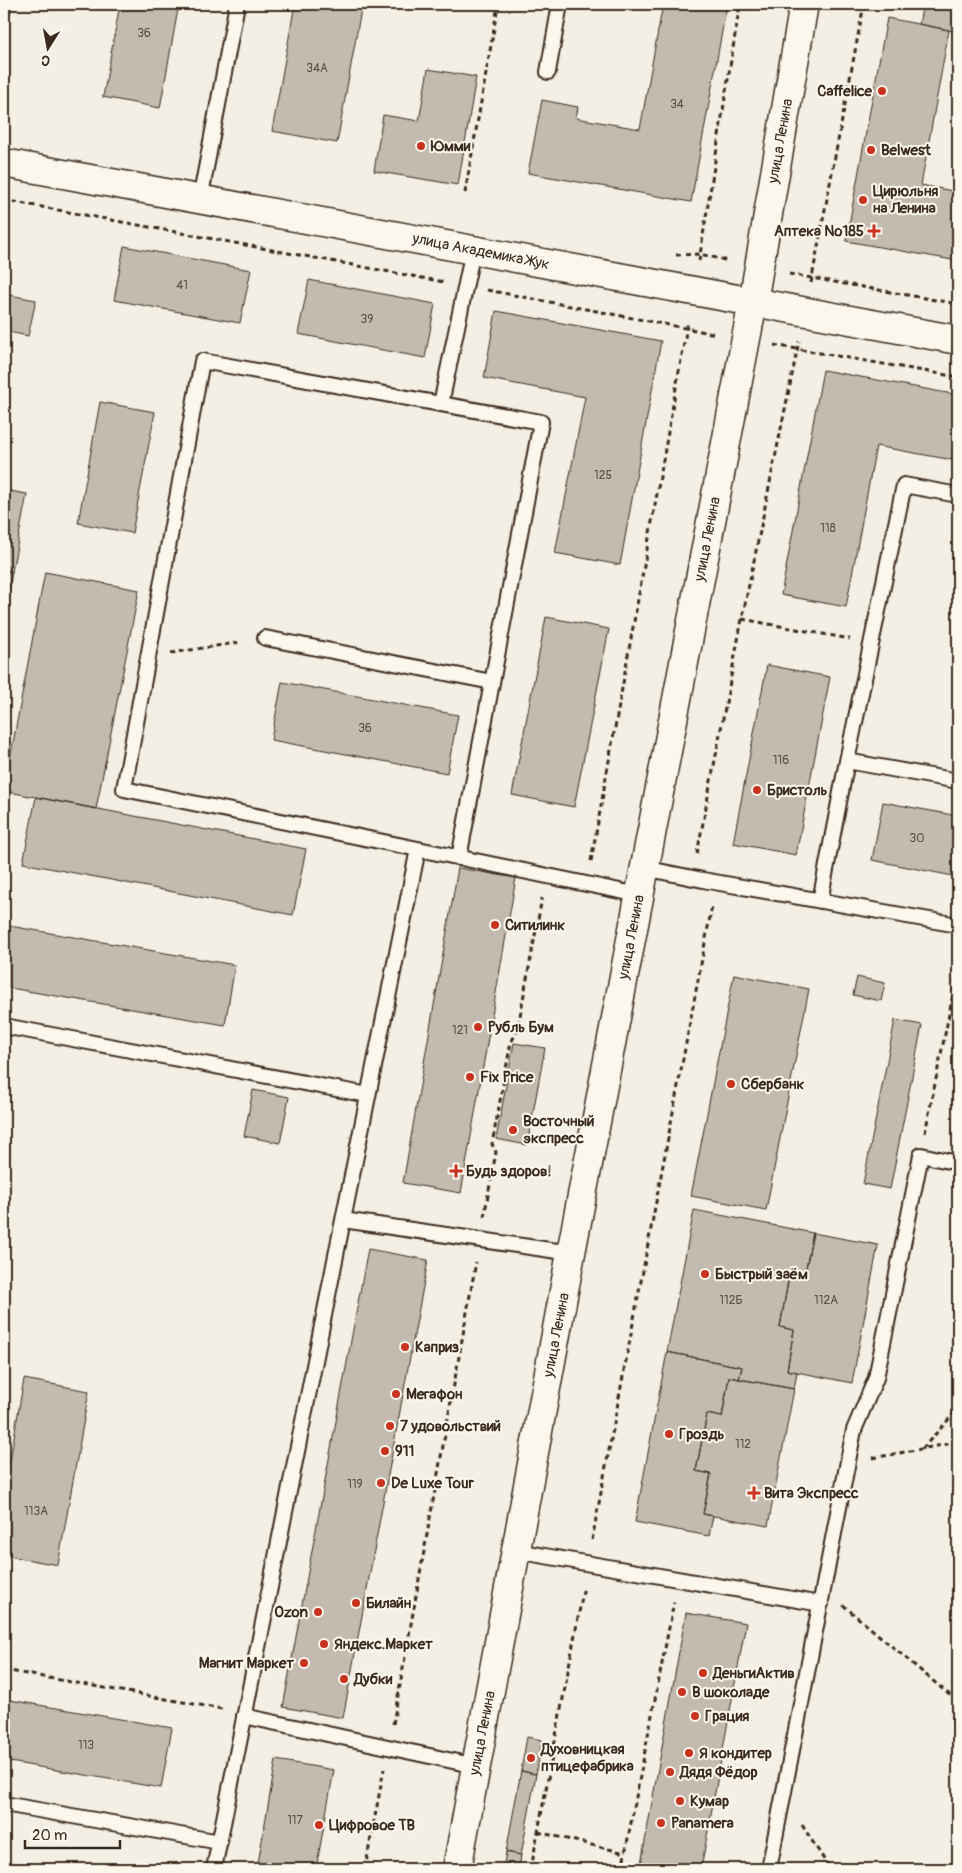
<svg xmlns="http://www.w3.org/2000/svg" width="962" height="1873" font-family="Pangolin,sans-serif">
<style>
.building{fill:#c3bbb0;stroke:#3b2a1e}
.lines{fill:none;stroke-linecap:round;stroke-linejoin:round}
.service-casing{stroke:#3b2a1e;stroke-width:18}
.tertiary-casing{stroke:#3b2a1e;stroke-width:31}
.secondary-casing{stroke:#3b2a1e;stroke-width:31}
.path{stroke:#3b2a1e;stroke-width:3;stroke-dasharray:5 4;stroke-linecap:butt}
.service{stroke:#fbf7ec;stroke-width:14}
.tertiary{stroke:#fbf7ec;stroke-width:28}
.secondary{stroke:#fbf7ec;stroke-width:28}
.poi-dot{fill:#c8321e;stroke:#fbf7ec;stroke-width:2}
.labels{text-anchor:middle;stroke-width:4;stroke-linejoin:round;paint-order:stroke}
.number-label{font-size:12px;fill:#5d4e42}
.poi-label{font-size:15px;font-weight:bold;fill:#3b2a1e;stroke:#fbf7ec;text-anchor:start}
.street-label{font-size:15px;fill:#3b2a1e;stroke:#fbf7ec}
</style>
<rect width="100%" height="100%" fill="#f3efe4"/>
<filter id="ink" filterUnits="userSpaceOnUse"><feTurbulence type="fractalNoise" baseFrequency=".02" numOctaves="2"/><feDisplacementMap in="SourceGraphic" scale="10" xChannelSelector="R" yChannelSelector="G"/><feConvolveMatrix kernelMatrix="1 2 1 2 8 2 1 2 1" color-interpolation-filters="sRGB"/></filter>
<g filter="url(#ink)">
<path class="building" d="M4,4H12L4,48Z
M120,4H179L160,108L103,97Z
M295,4H362L337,143L272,131Z
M663,4H727L691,202L528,173L542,100L578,107L576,118L640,129Z
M923,4H958V32L919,24Z
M887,18L949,30L921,185L958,192V261L846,241Z
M428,69L476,77L458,185L374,171L383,115L419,121Z
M124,246L251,270L240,323L114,300Z
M309,280L435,304L425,358L298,334Z
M4,294L36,300L28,336L4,331Z
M496,311L661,341L620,565L555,553L585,397L484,378Z
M823,370L958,395V461L876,446L846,607L781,595Z
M100,402L155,412L132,533L78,523Z
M4,490L27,494L12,572L4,570Z
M4,570L12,572L4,618Z
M45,572L139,590L96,809L4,791Z
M546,617L609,629L574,807L512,795Z
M767,665L830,677L796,855L733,843Z
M282,682L458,715L447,773L271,740Z
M36,797L306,849L293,915L23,863Z
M883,802L958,816V877L872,860Z
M458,868L516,878L461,1193L403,1183Z
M4,925L235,965L225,1025L4,987Z
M734,974L809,989L766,1210L691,1196Z
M857,977L885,983L881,1001L853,995Z
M895,1020L922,1025L890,1189L863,1184Z
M514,1043L545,1048L527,1145L496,1139Z
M253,1090L289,1097L280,1143L244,1136Z
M694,1210L813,1233L805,1273L790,1270L780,1327L794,1330L787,1370L797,1372L794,1389L739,1379L742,1367L667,1352Z
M813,1233L878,1245L852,1383L787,1370L794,1330L780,1327L790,1270L805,1273Z
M368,1249L428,1260L343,1718L283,1707Z
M667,1352L742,1367L739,1379L729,1377L722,1417L707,1414L696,1471L711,1474L703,1514L713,1516L709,1536L635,1522Z
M729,1377L794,1389L768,1526L703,1514L711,1474L696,1471L707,1414L722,1417Z
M24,1379L89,1391L58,1565L4,1555V1465L9,1466Z
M686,1613L746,1623L701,1869H640Z
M4,1699L172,1728L161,1788L4,1761Z
M527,1737L542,1740L536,1774L521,1771Z
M276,1760L334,1770L316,1869H257Z
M521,1771L536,1774L521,1855L506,1852Z
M506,1852L521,1855L519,1869H503Z"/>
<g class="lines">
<g class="service-casing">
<path id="service" d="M548,72L560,4
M200,200L237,4
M441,404L473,250
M265,638L492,682
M847,761L904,485L958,495
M418,849L124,789L202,361L541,422L459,858
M644,868L703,880L958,925
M820,901L847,761L958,781
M4,1026L368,1095
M343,1220L418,849L639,895
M516,1551L821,1604
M244,1716L476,1766
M4,1804L220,1842
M214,1869L343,1220L571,1253
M769,1869L854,1430L876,1378L921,1155L958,1163"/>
</g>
<g class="tertiary-casing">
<path id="tertiary" d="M4,163L958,340"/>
</g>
<g class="secondary-casing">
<path id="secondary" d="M457,1869L571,1253L753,302L804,4"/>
</g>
<path class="path" d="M465,193L497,11L492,4
M4,200L444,282
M676,255L700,254L729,261
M699,261L740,4
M789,274L958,304
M811,283L864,4
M487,290L716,334
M774,345L958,377
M742,619L850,639
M171,653L242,642
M697,854L742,619L799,341
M591,861L688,321
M925,1133L958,970
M484,1217L496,1152L492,1144L511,1042L517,1032L542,898
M922,1449L958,1409
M873,1458L958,1442
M592,1540L712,906
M843,1605L958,1702
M4,1670L222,1709
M393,1724L476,1262
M802,1825L830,1869
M538,1832L625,1853
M365,1869L384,1769
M531,1869L584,1586
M622,1869L674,1602"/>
<use href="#service" class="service"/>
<use href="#tertiary" class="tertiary"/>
<use href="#secondary" class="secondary"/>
</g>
</g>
<g class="poi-dot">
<circle cx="882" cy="91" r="5"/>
<circle cx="421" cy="146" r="5"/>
<circle cx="871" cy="150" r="5"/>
<circle cx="863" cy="200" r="5"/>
<path d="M871.5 223.5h5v5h5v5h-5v5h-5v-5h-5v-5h5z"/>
<circle cx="757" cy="790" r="5"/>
<circle cx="495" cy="925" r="5"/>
<circle cx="478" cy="1027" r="5"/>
<circle cx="470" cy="1077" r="5"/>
<circle cx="731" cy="1084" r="5"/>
<circle cx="513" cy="1130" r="5"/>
<path d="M453.5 1163.5h5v5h5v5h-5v5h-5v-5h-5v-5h5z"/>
<circle cx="705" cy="1274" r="5"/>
<circle cx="405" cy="1347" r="5"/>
<circle cx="396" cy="1394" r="5"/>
<circle cx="390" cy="1426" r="5"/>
<circle cx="669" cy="1434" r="5"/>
<circle cx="385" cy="1451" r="5"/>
<circle cx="381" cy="1483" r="5"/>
<path d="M751.5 1485.5h5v5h5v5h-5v5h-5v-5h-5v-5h5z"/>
<circle cx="356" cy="1603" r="5"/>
<circle cx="318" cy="1612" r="5"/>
<circle cx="324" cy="1644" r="5"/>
<circle cx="304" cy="1663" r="5"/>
<circle cx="703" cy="1673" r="5"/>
<circle cx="344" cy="1679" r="5"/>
<circle cx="682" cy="1692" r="5"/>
<circle cx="695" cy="1716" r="5"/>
<circle cx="689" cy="1753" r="5"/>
<circle cx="531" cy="1758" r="5"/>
<circle cx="670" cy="1772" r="5"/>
<circle cx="680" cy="1801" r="5"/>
<circle cx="661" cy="1823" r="5"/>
<circle cx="319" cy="1825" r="5"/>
</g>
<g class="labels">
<g class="number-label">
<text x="144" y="37">36</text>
<text x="317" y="72">34А</text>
<text x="677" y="108">34</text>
<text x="182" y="289">41</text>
<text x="367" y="323">39</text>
<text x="603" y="479">125</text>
<text x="828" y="532">118</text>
<text x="365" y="732">36</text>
<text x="781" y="764">116</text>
<text x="917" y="842">30</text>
<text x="460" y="1034">121</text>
<text x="731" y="1304">112Б</text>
<text x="826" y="1304">112А</text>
<text x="743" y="1448">112</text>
<text x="355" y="1488">119</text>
<text x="36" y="1515">113А</text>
<text x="86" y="1749">113</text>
<text x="295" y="1824">117</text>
</g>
<g class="poi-label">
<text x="872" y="96" text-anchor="end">Caffelice</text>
<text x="431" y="151">Юмми</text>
<text x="881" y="155">Belwest</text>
<text x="873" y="196">Цирюльня<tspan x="873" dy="17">на Ленина</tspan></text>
<text x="864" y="236" text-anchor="end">Аптека №185</text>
<text x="767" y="795">Бристоль</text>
<text x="505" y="930">Ситилинк</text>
<text x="488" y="1032">Рубль Бум</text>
<text x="480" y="1082">Fix Price</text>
<text x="741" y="1089">Сбербанк</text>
<text x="523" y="1126">Восточный<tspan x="523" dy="17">экспресс</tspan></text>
<text x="466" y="1176">Будь здоров!</text>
<text x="715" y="1279">Быстрый заём</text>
<text x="415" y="1352">Каприз</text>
<text x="406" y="1399">Мегафон</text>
<text x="400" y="1431">7 удовольствий</text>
<text x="679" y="1439">Гроздь</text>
<text x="395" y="1456">911</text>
<text x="391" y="1488">De Luxe Tour</text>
<text x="764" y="1498">Вита Экспресс</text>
<text x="366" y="1608">Билайн</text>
<text x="308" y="1617" text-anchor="end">Ozon</text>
<text x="334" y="1649">Яндекс.Маркет</text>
<text x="294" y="1668" text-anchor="end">Магнит Маркет</text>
<text x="713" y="1678">ДеньгиАктив</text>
<text x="354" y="1684">Дубки</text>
<text x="692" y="1697">В шоколаде</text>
<text x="705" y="1721">Грация</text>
<text x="541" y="1754">Духовницкая<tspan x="541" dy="17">птицефабрика</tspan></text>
<text x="699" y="1758">Я кондитер</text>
<text x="680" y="1777">Дядя Фёдор</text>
<text x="690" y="1806">Кумар</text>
<text x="671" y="1828">Panamera</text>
<text x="329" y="1830">Цифровое ТВ</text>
</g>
<g class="street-label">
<text transform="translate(780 141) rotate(-80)" y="5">улица Ленина</text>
<text transform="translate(481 251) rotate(11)" y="5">улица Академика Жук</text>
<text transform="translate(707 539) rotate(-79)" y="5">улица Ленина</text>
<text transform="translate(631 937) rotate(-79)" y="5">улица Ленина</text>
<text transform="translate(556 1335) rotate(-79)" y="5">улица Ленина</text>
<text transform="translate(482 1733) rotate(-79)" y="5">улица Ленина</text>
</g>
</g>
<rect width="962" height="1873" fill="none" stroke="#fbf7ec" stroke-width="20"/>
<rect x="10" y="10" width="942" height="1853" fill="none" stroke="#3b2a1e" stroke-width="2" filter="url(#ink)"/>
<g transform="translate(48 48) rotate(191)" stroke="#fbf7ec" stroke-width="4" paint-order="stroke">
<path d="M0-4L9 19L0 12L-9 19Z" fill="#3b2a1e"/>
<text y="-8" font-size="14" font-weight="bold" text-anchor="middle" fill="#3b2a1e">С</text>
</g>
<path d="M25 1840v8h95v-8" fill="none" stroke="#3b2a1e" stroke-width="2.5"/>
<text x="32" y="1840" font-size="15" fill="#3b2a1e" stroke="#fbf7ec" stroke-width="4" paint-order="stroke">20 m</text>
</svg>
